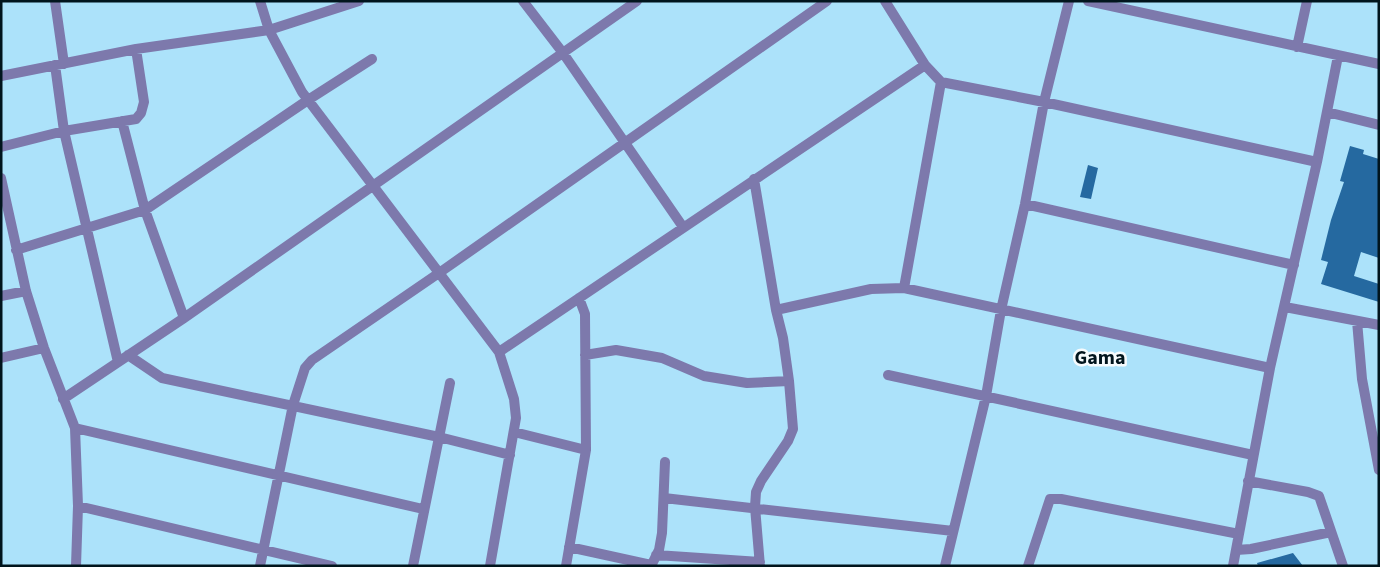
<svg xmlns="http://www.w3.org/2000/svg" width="1380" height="567" font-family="'Source Sans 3',sans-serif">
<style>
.building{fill:#2569a0}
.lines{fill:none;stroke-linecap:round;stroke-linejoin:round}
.minor{stroke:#7d79ac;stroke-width:10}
.labels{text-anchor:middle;stroke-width:5;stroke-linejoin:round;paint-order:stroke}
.district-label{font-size:20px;font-weight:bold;fill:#01151d;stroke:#f6fbfd}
</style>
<rect width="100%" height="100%" fill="#ace2fa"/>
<path class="building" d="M1350,146L1364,150L1363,154L1379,159V258L1361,252L1354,276L1379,284V302L1321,284L1328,262L1321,260L1331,220L1344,182L1340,181Z
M1088,165L1098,168L1091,199L1080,197Z
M1293,553L1303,566H1258L1257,563Z"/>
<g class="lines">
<path class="minor" d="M55,1L64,64
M260,1L269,30L302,92L499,352L514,399L516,418L490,566
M523,1L563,53L683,227
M885,1L925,65L941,82L1044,102L1317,162
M1088,1L1379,64
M1297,47L1307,1
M55,65L64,131L118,362
M1,76L136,49L269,30L359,1
M1327,112L1379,125
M122,121L145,210L184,318
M1,147L64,131L136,119L141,113L144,102L136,49
M1,178L26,291L44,348L75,428L78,506L76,566
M754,179L776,310L783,338L789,381L793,429L788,441L761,481L756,492L755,507L760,566
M1025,204L1294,265
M16,250L145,210L308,100L372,59
M904,288L941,82
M1,296L26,291
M1285,307L1379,325
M776,310L871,289L904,288L1270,368
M1357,321L1362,379L1379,470
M499,352L925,65
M128,355L162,378L439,437L510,455
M585,355L616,350L662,358L704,376L747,383L789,381
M1,358L44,348
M888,375L1253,455
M63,399L184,318L637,1
M75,428L423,509
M514,432L586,450
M1248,481L1308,492L1319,496L1343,566
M664,498L953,531
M78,506L332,566
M569,547L651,565
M1236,550L1251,549L1331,532
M656,555L760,562
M260,566L293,405L305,368L312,360L439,273L827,1
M413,566L450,383
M566,566L586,450L585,314L579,298
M651,566L659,550L662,533L665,462
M945,566L986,396L1001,310L1025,204L1044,102L1069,1
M1028,566L1050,499H1061L1239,534
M1233,566L1270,368L1317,162L1338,56"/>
</g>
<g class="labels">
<g class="district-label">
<text x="1100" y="364">Gama</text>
</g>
</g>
<rect width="1380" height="567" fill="none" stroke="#01151d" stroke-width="5"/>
</svg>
